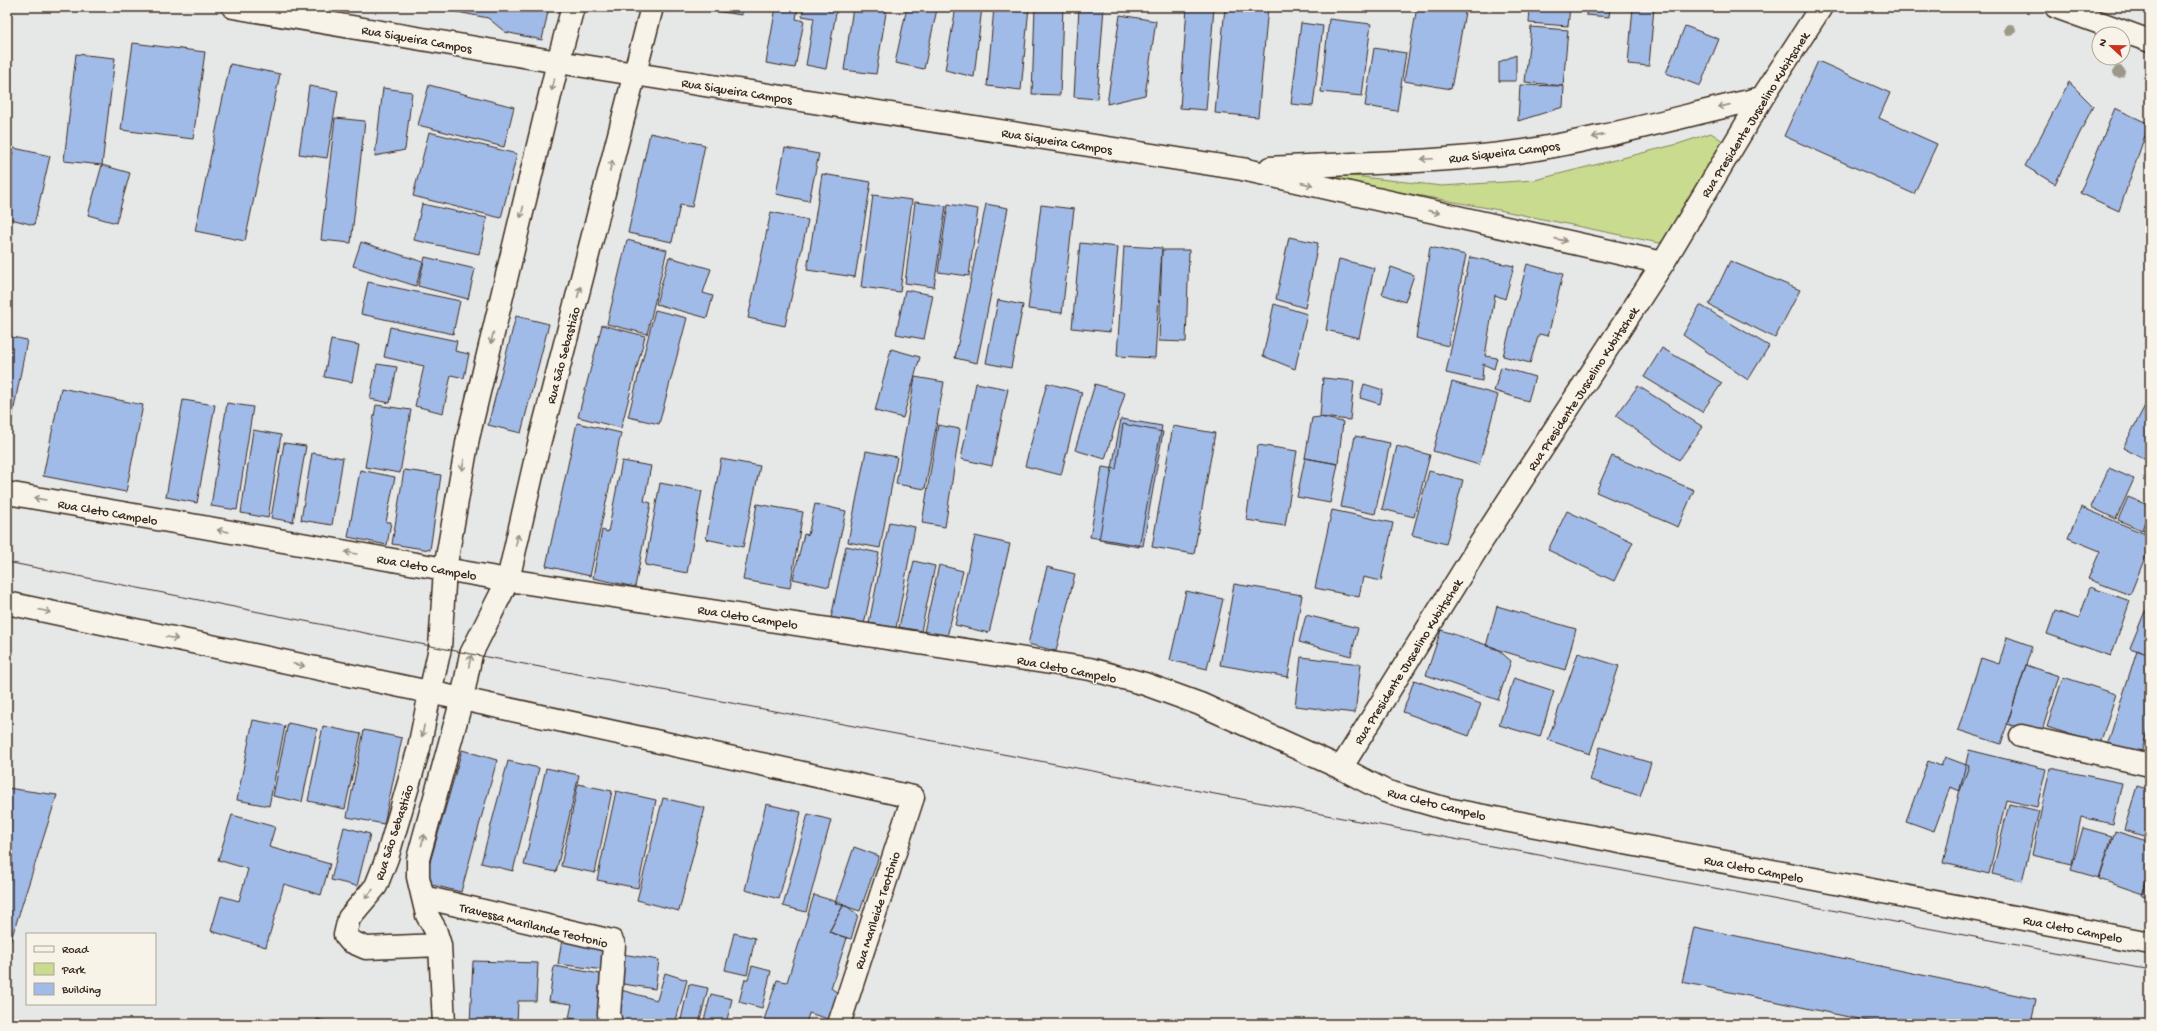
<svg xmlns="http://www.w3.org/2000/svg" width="2157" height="1031" font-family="'Gochi Hand',sans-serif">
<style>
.green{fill:#c9db8f;stroke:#828256}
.building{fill:#a1bbe8;stroke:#3b2a1e}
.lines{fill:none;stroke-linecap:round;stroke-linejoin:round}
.minor-casing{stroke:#3b2a1e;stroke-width:25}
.major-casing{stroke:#3b2a1e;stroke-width:25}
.minor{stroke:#f7f3e8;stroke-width:22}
.major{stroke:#f7f3e8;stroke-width:22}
.tram{stroke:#3b2a1e;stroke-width:1}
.tree{fill:#9b9888}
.oneway{stroke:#998e83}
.labels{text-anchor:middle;stroke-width:3;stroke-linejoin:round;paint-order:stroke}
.street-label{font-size:13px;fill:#3b2a1e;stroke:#f7f3e8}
</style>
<rect width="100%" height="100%" fill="#e6e8e8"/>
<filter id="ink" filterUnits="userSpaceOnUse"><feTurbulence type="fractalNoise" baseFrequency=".025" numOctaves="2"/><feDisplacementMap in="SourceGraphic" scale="8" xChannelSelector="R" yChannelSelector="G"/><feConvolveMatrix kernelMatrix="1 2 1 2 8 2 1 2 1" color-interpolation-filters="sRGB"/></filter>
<g filter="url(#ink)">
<path class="green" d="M1711,133L1723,141L1725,150L1670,238L1659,243L1499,210L1300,174L1308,171L1442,186L1535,180L1678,144Z"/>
<path class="building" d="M432,7H549L542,40L505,32L488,18Z
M709,7H743L742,15L708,10Z
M776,7H798L796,19L804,21L795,68L766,63Z
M804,7H837L826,69L806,65L814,18L802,16Z
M853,7H887L876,74L844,70Z
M907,7L937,9L924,69L895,63Z
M956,7H982L974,77L945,70Z
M994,7H1029L1021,90L987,86Z
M1035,7H1063L1060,95L1032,94Z
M1079,7H1104L1097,99L1074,97Z
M1187,7H1214L1206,110L1180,108Z
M1225,7H1268L1258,117L1215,113Z
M1417,7H1466L1451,89L1404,81Z
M1530,7H1570L1568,26L1529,23Z
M1587,7H1610L1609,17L1586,15Z
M1633,7H1654L1649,66L1628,64Z
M2139,7H2150V16L2138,10Z
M1120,15L1156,21L1145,95L1107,104Z
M1329,19L1371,24L1362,96L1321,92Z
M1301,23L1323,26L1313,106L1291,104Z
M1685,26L1719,39L1700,86L1666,73Z
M1531,27L1568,30L1563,86L1525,82Z
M133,43L205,52L193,139L121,130Z
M1374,48L1406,53L1397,111L1365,106Z
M76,54L115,58L102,165L64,161Z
M1516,55V81H1499V62Z
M1818,61L1890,93L1879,118L1937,144L1914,194L1784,136Z
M230,64L280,74L245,241L195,231Z
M2069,82L2093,106L2055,184L2025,166Z
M429,85L514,107L504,147L418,125Z
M1520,85L1564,86L1563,107L1518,121Z
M309,86L338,91L327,158L299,154Z
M383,88L412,92L405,150L375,156Z
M2115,108L2149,124L2119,211L2080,193Z
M335,118L365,121L351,243L321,240Z
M429,132L517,154L501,218L413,196Z
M650,133L705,145L692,207L680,205L672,242L628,233Z
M14,148L50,156L34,225L7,218V176Z
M785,148L819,154L809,201L776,194Z
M102,165L130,173L116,223L88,215Z
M822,174L871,182L855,277L807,270Z
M873,195L912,200L900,292L861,287Z
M2150,199V216L2144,212Z
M915,202L946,206L934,287L905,283Z
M422,204L487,218L479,254L414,240Z
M948,204L978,209L969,276L938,272Z
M986,204L1008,208L977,363L955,358Z
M1041,205L1074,209L1062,313L1028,309Z
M771,212L808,220L785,326L748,318Z
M1289,237L1318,243L1305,308L1276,299Z
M627,240L667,250L647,334L607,324Z
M361,242L423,262L416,286L353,266Z
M1080,243L1118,247L1110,332L1072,328Z
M1124,246L1162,248L1155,358L1117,356Z
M1430,247L1466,255L1448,346L1416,338Z
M1162,250H1189L1186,342L1159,341Z
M425,257L475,269L468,299L418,286Z
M669,257L711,269L703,293L713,296L707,318L656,304Z
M1470,257L1514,266L1505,299L1495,295L1485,356L1497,358L1494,369L1483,364L1482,381L1446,373Z
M1339,259L1374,268L1359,338L1326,330Z
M1730,261L1800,290L1775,338L1709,305Z
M1527,264L1563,274L1548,336L1539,334L1530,363L1503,356Z
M1391,267L1414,275L1405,302L1382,294Z
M368,282L460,301L453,334L361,314Z
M905,290L933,295L924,339L896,334Z
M998,300L1023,305L1011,368L986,363Z
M1274,304L1307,314L1295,369L1263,356Z
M1700,305L1769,346L1748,380L1683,335Z
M655,310L687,318L659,424L628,417Z
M516,316L549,324L521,433L488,425Z
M602,325L645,336L621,428L578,417Z
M390,327L457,341L455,351L469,354L464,378L451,375L443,413L415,406L424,366L384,357Z
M7,336L27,340L7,445Z
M331,340L359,345L352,382L324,377Z
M1662,348L1722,383L1702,412L1644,377Z
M891,349L920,357L903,418L875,411Z
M377,364L397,367L390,403L370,399Z
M1501,367L1535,377L1528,401L1494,391Z
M915,377L944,382L925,489L896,484Z
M1323,378L1354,381L1350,420L1320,417Z
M1452,382L1498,395L1479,465L1433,451Z
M976,383L1008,389L992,466L961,459Z
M1047,383L1082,392L1061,475L1025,466Z
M1095,384L1125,393L1105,459L1075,450Z
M1364,384L1383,390L1380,404L1360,398Z
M1638,386L1703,427L1679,460L1616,416Z
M61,388L143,405L126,492L43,476Z
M2150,396V462L2123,448Z
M183,400L215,405L197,503L166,497Z
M227,403L253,407L237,510L211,506Z
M376,405L411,410L400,473L365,467Z
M1320,417L1343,422L1338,464L1305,458L1312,418Z
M1121,419L1162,426L1139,547L1099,540Z
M577,423L621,433L590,576L546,566Z
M1123,424L1163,432L1143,546L1090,537L1102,467L1116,469Z
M938,425L960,429L945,527L922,523Z
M1173,426L1215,433L1194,554L1152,547Z
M253,430L281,435L268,518L241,513Z
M1355,436L1390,443L1375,514L1341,507Z
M284,443L306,446L293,522L271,518Z
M1258,445L1297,451L1285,526L1246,520Z
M1397,446L1430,455L1414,517L1382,509Z
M866,451L897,457L880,548L848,542Z
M312,453L343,458L332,525L301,520Z
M1612,456L1694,490L1678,527L1596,492Z
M1305,458L1338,464L1330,503L1297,497Z
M721,459L760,466L743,547L706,539Z
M622,461L651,466L644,501L651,503L635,587L593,578L602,530L608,532Z
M2109,468L2134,479L2116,519L2091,507Z
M360,470L395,477L386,522H391L387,545L348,537Z
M404,470L441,475L430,550L392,544Z
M1429,471L1463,480L1446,544L1412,535Z
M660,483L702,491L687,573L645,565Z
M2128,497L2150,506L2142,530L2118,520Z
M757,504L803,512L790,588L743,580Z
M815,504L846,511L829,587L793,579L804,534L808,535Z
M2081,507L2150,536V545L2130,595L2088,579L2100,551L2068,538Z
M1332,510L1393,523L1381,581L1363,577L1359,597L1315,588Z
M1567,511L1633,542L1614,581L1548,550Z
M2150,517V534L2143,531Z
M889,522L915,527L896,628L869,623Z
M975,536L1010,544L989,633L955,625Z
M846,546L879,553L863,629L830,623Z
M914,561L935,566L921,631L899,627Z
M939,565L963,571L947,637L924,632Z
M1047,567L1075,574L1056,651L1028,644Z
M1234,584L1302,595L1288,677L1220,665Z
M2090,587L2130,601L2111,656L2047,634L2055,611L2079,619Z
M1186,591L1223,599L1207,669L1170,660Z
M1497,606L1576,629L1565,670L1486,646Z
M2145,611L2150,613V655L2130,648Z
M1306,615L1358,628L1351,656L1299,642Z
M1441,630L1496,648L1511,661L1498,700L1426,675Z
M2007,637L2032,646L2001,744L1958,730L1981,658L1999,664Z
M2137,650L2150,655V723L2141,753L2108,743Z
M1578,653L1619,666L1590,754L1548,740Z
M1301,657L1361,664L1355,713L1295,706Z
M2026,665L2059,676L2041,734L2007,724Z
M2063,677L2116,694L2100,744L2047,727Z
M1514,678L1554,691L1540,737L1499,725Z
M1414,680L1481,704L1469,736L1403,712Z
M253,720L285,726L269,806L237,800Z
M288,723L317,729L302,802L273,796Z
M323,726L361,734L345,809L308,801Z
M364,730L402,738L384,824L347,817Z
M2150,732V750L2145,749Z
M1600,747L1651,763L1640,796L1590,780Z
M462,750L497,760L461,892L424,883Z
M1969,750L2046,769L2037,807L2006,800L1989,874L1943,863Z
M1945,757L1969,766L1960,791L1950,787L1934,831L1906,821L1928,761L1941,766Z
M508,761L539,768L513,871L481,863Z
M546,768L579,775L556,872L524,865Z
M2050,768L2122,783L2113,824L2081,817L2072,864L2032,855Z
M578,784L612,791L595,873L561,866Z
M2137,786L2150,790V838L2124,830Z
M7,788L57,795L7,952Z
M616,791L656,800L638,888L597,880Z
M663,798L705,808L679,911L637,900Z
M766,804L801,812L779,899L745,890Z
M2009,804L2039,811L2022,881L1992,874Z
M808,814L831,820L806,912L783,906Z
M232,815L275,827L269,847L330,864L321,895L284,884L266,947L211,931L221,896L239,901L248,869L218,860Z
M344,827L370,834L357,886L331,880Z
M2083,828L2112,836L2099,878L2071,870Z
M2115,831L2150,842V873L2143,894L2099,879Z
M854,847L879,856L860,911L835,903Z
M2150,866V898L2142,896Z
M814,895L844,904L829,932L847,938L831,988L839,994L831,1020L809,1013L806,1024H776L764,1020L777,980L787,982Z
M844,904L858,915L851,939L829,932Z
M1694,927L2036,999L2031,1024H1882L1682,982Z
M734,933L755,938L747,975L725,970Z
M562,939L608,945L604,970L558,964Z
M622,954L659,960L655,989L617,983Z
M473,961L538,963L536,1001H518L517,1024H470Z
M554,966L606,975L598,1022L569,1018L572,1004L549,1001Z
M752,966L771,971L762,1008L739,1002L745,979H748Z
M665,973L687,980L675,1024H620L617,989L657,1000Z
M689,984L708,988L699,1024H680Z
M711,994L732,999L726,1024H703Z
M317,1019L333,1023L332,1024H315Z
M1723,1019L1744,1024H1722Z"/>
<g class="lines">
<g class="minor-casing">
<path id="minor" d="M233,7L558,62L1242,169L1663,263
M2056,7L2150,41
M1270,168C1352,163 1436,163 1517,152C1600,140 1681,116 1762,98
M508,580L1090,669L1145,684L1200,704L1341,768L1385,791L1447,809L2150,943
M430,693L419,748L387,858L376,886L349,918L345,935L350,941L366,948L440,945
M2021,736L2150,765
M1341,768L1480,544L1663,263L1762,98L1821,7
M423,897L612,941L614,945L609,1014L611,1024
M444,1024L440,945L435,929L427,915L418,877V859L462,699L913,797L839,1024"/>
</g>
<g class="major-casing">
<path id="major" d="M7,493L508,580
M7,603L462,699L471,654L508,580L539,444L652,7
M430,693L440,648L445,569L468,438L558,62L573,7"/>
</g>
<use href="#minor" class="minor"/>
<use href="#major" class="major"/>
<path class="tram" d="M7,562L471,654L2150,970"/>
</g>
<g class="tree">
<circle cx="2010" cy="30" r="6"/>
<circle cx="2119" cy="72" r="6"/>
</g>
<defs><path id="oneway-shaft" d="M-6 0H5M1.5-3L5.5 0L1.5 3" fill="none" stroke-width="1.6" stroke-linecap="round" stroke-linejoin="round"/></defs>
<g class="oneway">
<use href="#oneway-shaft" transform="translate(553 85) rotate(104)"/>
<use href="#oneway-shaft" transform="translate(1724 106) rotate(167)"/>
<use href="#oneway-shaft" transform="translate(1598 136) rotate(167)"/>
<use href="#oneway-shaft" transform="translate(1427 159) rotate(177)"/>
<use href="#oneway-shaft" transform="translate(611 166) rotate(-75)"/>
<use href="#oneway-shaft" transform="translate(1307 184) rotate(13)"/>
<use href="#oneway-shaft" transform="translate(522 212) rotate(104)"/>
<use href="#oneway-shaft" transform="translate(1434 212) rotate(13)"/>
<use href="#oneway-shaft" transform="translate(1561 240) rotate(13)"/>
<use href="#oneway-shaft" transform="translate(579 292) rotate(-75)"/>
<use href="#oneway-shaft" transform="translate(492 338) rotate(104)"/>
<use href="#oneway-shaft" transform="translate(463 465) rotate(100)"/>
<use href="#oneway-shaft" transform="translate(40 499) rotate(-170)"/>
<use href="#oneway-shaft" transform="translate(223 531) rotate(-170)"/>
<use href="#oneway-shaft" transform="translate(517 540) rotate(-77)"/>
<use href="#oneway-shaft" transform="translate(351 553) rotate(-170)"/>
<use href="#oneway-shaft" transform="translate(45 611) rotate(12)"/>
<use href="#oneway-shaft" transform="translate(172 638) rotate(12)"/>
<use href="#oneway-shaft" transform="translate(470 661) rotate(-78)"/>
<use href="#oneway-shaft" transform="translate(299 665) rotate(12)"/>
<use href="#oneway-shaft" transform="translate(423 731) rotate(101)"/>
<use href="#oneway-shaft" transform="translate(423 840) rotate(-74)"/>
<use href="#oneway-shaft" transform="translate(369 894) rotate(130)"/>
</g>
</g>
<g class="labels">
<g class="street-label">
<text transform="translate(417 38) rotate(10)" y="5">Rua Siqueira Campos</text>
<text transform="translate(737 90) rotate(9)" y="5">Rua Siqueira Campos</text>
<text transform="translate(1754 114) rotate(-58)" y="5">Rua Presidente Juscelino Kubitschek</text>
<text transform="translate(1057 140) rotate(9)" y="5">Rua Siqueira Campos</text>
<text transform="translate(1504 151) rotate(-7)" y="5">Rua Siqueira Campos</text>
<text transform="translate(562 355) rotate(-75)" y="5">Rua São Sebastião</text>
<text transform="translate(1582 388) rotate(-57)" y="5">Rua Presidente Juscelino Kubitschek</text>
<text transform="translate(108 511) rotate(10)" y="5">Rua Cleto Campelo</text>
<text transform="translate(427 566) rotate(10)" y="5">Rua Cleto Campelo</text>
<text transform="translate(748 616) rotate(9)" y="5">Rua Cleto Campelo</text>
<text transform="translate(1407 661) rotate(-58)" y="5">Rua Presidente Juscelino Kubitschek</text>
<text transform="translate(1067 668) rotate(11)" y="5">Rua Cleto Campelo</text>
<text transform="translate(1437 803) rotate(14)" y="5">Rua Cleto Campelo</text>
<text transform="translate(393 832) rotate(-72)" y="5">Rua São Sebastião</text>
<text transform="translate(1754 868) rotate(11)" y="5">Rua Cleto Campelo</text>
<text transform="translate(876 910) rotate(-72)" y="5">Rua Marileide Teotônio</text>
<text transform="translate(534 924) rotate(14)" y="5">Travessa Marilande Teotonio</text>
<text transform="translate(2073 928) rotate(11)" y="5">Rua Cleto Campelo</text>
</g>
</g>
<rect width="2157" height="1031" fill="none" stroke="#f7f3e8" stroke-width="24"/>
<rect x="12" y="12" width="2133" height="1007" fill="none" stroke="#3b2a1e" stroke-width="1.5" filter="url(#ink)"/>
<rect x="26" y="933" width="130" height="72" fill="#f7f3e8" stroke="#aca397"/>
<rect x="34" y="946" width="20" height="6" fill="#f7f3e8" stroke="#aca397"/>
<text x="62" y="953" font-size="12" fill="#3b2a1e">Road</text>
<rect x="34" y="963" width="20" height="12" fill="#c9db8f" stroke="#aca397"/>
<text x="62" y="973" font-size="12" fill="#3b2a1e">Park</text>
<rect x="34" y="983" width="20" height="12" fill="#a1bbe8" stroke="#aca397"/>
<text x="62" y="993" font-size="12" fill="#3b2a1e">Building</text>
<g transform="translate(2111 46) rotate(292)"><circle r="19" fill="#f7f3e8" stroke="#aca397"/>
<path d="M0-3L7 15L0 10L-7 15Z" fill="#c8321e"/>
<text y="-6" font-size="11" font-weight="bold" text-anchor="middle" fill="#3b2a1e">N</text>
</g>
</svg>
